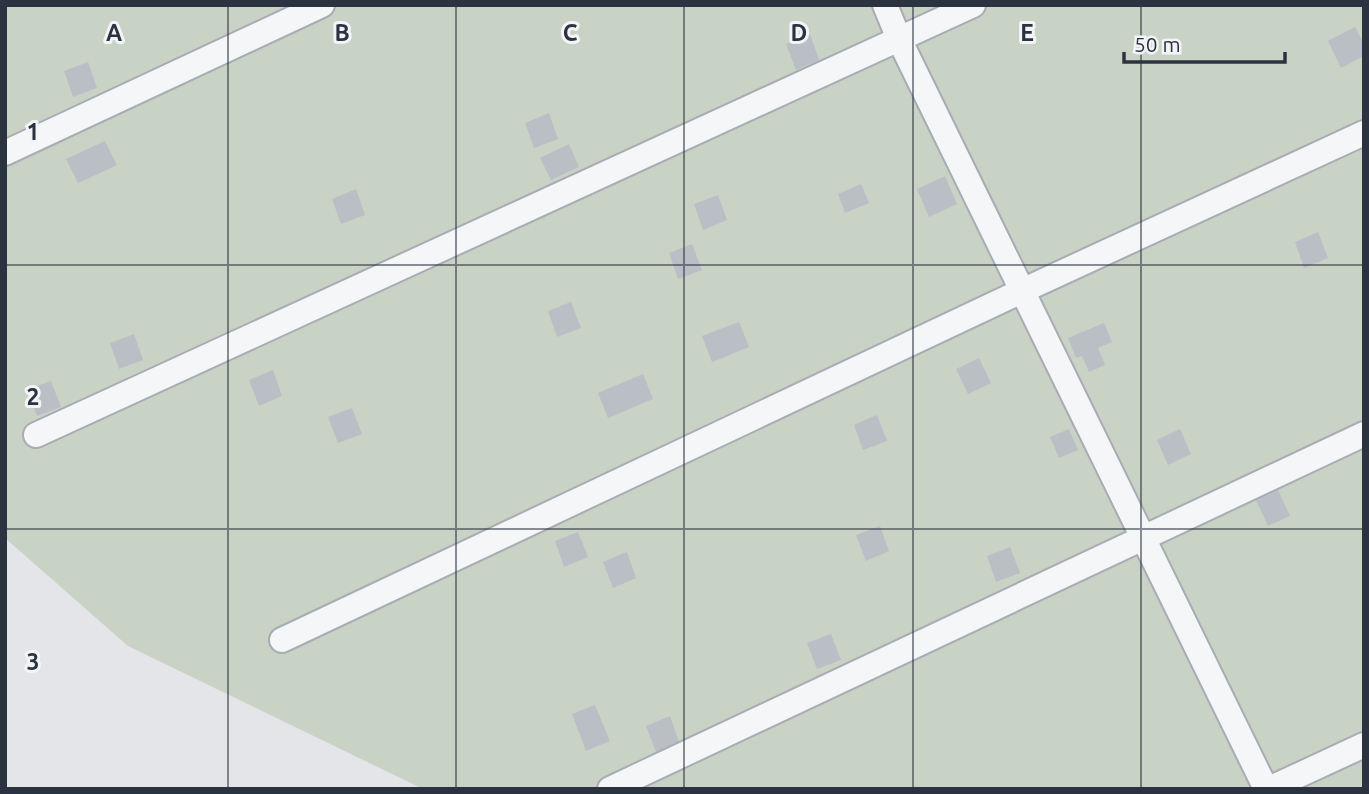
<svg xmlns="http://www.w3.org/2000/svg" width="1369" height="794" font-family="Ubuntu,sans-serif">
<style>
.green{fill:#c8d2c5}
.building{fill:#babfc6}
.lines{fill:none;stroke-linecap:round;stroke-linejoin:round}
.minor-casing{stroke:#a8acb3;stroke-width:28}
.minor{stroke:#f5f6f8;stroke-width:24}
.grid{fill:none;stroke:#2c3340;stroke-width:2;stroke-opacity:0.55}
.grid-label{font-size:23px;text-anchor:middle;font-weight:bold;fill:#2c3340;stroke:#f2f4f7;stroke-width:6;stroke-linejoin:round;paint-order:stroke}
</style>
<rect width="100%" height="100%" fill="#e3e5e9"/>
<path class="green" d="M5,5H1364V789H423L128,646L5,538Z"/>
<path class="building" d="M1355,27L1364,44V56L1341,68L1328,41Z
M810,34L819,60L796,70L786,44Z
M88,62L97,88L73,97L64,71Z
M549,113L558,139L534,148L525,123Z
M105,141L117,165L78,183L66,159Z
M569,144L579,167L551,180L540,158Z
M945,176L957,204L929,217L917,189Z
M861,184L869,203L845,213L838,194Z
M356,189L365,215L341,224L332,199Z
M718,195L727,220L703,230L694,204Z
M1318,232L1328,258L1304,268L1295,242Z
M692,244L702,270L678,279L669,253Z
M571,302L581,328L557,337L548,311Z
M739,322L749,347L712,362L702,336Z
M1104,323L1112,342L1098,348L1105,365L1089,372L1082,356L1076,358L1068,338Z
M134,334L143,360L119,369L110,343Z
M979,358L991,383L968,394L956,369Z
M273,370L282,396L259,406L249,380Z
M643,374L653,399L608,418L598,393Z
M51,381L61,407L37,416L27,390Z
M352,408L362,434L338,443L328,417Z
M877,415L887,441L863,450L854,425Z
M1069,429L1078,450L1059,458L1050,437Z
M1180,429L1191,454L1168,465L1157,440Z
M1278,490L1290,516L1268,526L1256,500Z
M880,526L889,551L866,561L856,535Z
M578,532L588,557L564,567L555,541Z
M1010,547L1020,573L996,582L987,556Z
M627,552L636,578L613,588L603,562Z
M831,634L841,660L817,669L807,643Z
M595,705L610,741L586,751L572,714Z
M670,716L679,742L656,752L646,726Z"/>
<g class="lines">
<g class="minor-casing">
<path id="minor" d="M885,5L899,39L1266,789
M5,153L322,5
M36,435L973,5
M282,640L1024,290L1364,133
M610,789L1364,434
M1269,789L1364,745"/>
</g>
<use href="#minor" class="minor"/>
</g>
<path class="grid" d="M228,5V789M456,5V789M684,5V789M913,5V789M1141,5V789M5,265H1364M5,529H1364"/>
<g class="grid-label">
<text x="114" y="41">A</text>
<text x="342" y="41">B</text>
<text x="570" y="41">C</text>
<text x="799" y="41">D</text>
<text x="1027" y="41">E</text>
<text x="33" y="140">1</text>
<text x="33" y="405">2</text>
<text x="33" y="670">3</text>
</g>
<rect width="1369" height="794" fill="none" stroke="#2c3340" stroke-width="14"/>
<path d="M1124 52v10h161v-10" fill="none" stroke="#2c3340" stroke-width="3.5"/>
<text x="1134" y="52" font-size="21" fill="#2c3340" stroke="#f2f4f7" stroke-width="5" paint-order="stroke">50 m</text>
</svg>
